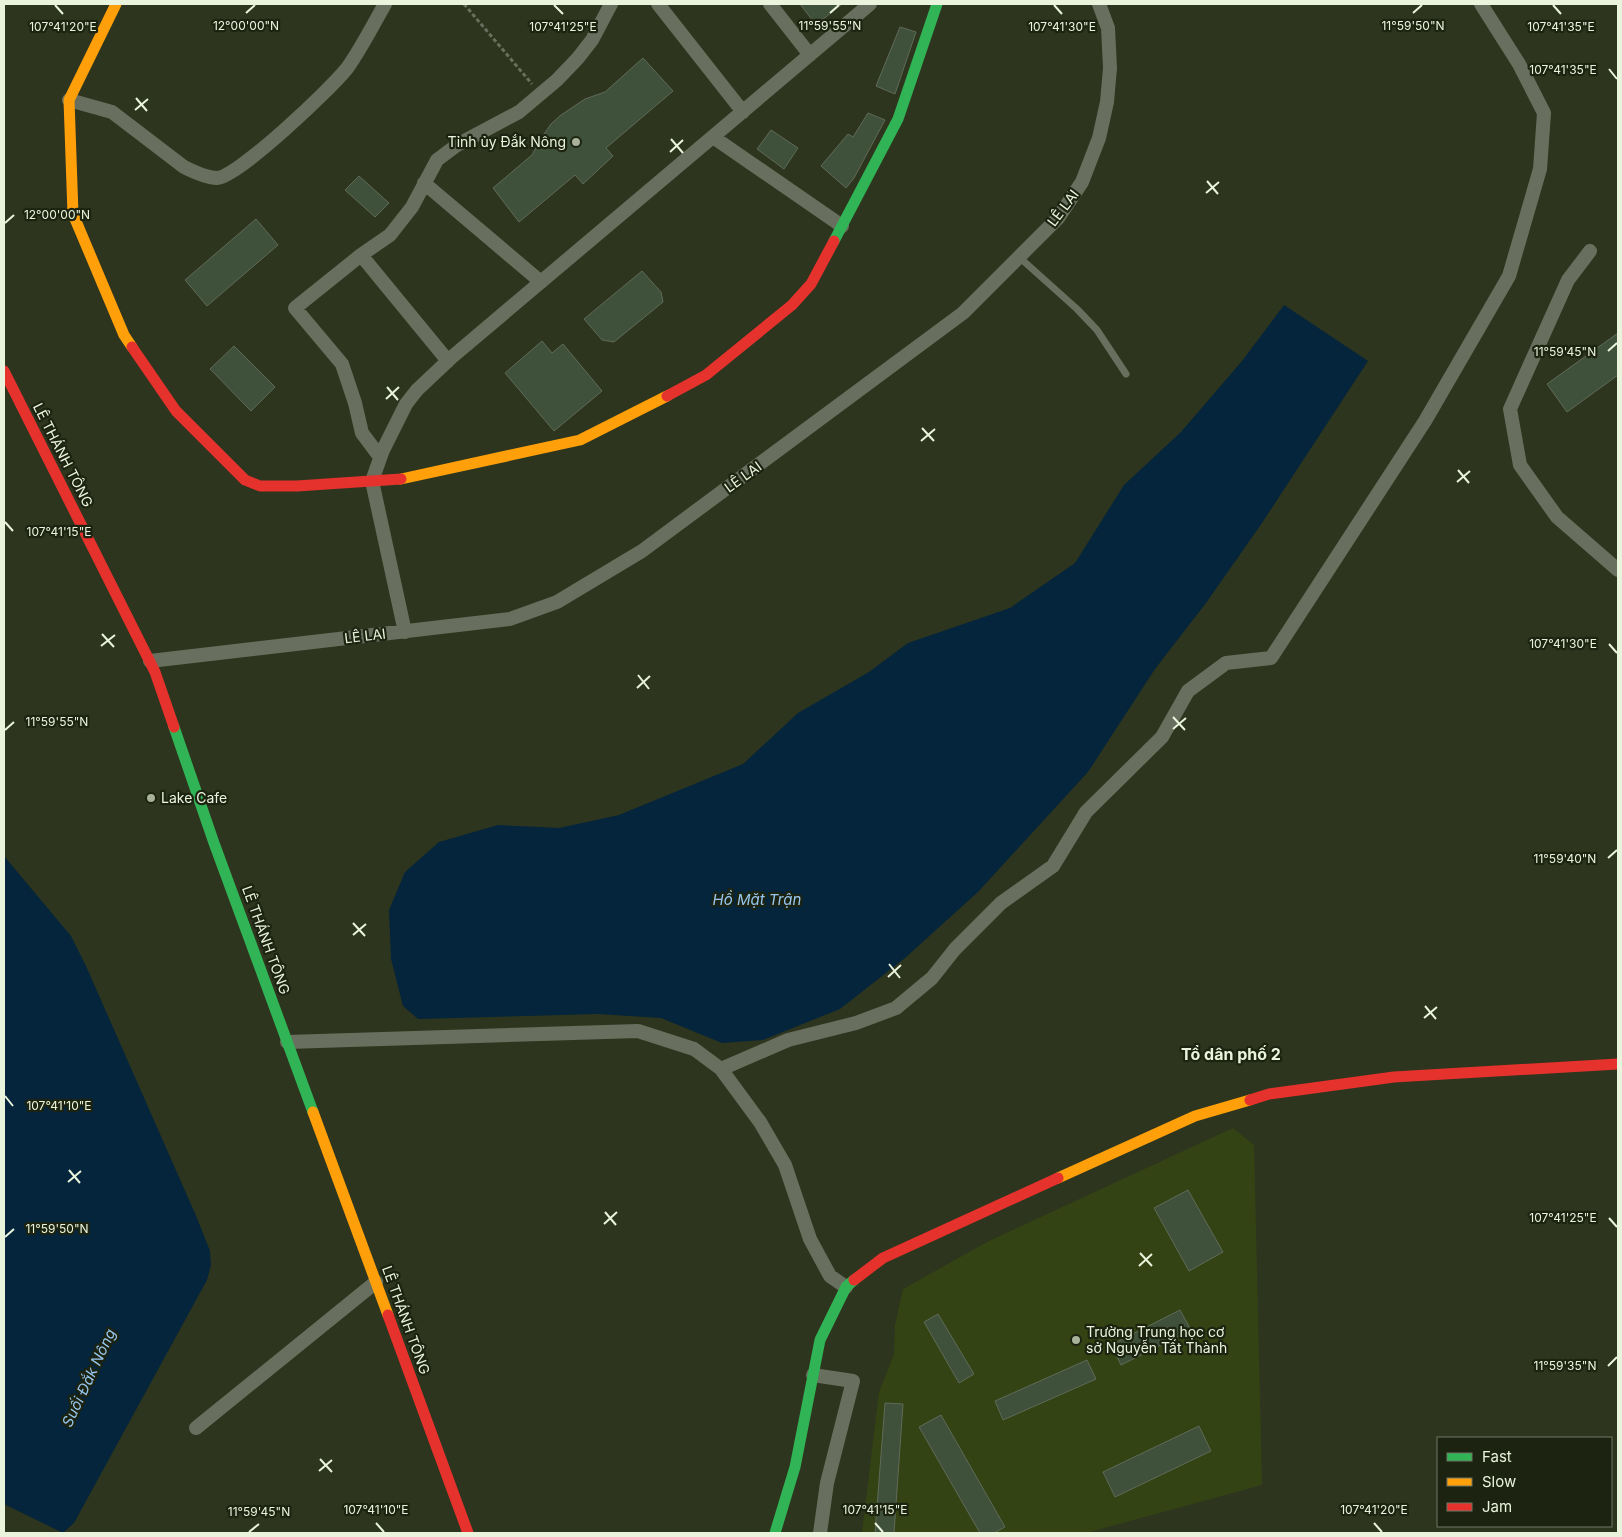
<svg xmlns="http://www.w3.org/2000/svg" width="1622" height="1537" font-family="Inter,sans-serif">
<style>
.built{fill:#344313}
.water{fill:#04253b}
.building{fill:#3f513a;stroke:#606a59}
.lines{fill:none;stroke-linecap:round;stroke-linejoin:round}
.path{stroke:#696f5e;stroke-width:3;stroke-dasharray:4 2.5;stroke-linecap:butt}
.lane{stroke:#696f5e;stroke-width:7}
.street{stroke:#696f5e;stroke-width:14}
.fast{stroke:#30b455;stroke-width:11}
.slow{stroke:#ff9f0a;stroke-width:11}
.jam{stroke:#e5322d;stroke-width:11}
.ticks{fill:none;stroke:#eaf4dc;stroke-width:2}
.poi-dot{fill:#a8b19a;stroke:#1c2311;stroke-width:2}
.labels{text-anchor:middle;stroke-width:4.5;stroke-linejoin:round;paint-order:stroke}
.poi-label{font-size:14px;fill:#eaf4dc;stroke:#1c2311;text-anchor:start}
.street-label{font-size:14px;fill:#eaf4dc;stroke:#1c2311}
.water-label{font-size:15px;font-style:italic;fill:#96c6ef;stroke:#1c2311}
.quarter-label{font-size:16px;font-weight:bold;fill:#eaf4dc;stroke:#1c2311}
.ticks-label{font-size:12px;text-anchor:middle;fill:#eaf4dc;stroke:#1c2311;stroke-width:4.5;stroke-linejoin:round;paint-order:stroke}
</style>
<rect width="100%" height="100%" fill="#2e351e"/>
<path class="built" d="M1233,1128L1254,1145L1262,1485L1086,1533H862L879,1392L894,1354L895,1325L903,1289L989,1241Z"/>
<path class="water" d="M1284,305L1368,361L1262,523L1206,603L1155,669L1088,772L978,892L905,958L840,1009L763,1040L722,1043L661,1018L598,1014L418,1019L403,1006L391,959L389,910L405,872L439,842L498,825L559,828L619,815L743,764L798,713L869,672L908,643L1010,608L1075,563L1124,485L1181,432L1242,361Z
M4,856L71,936L86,966L197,1218L210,1251L211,1265L207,1280L74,1523L63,1533L4,1504Z"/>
<path class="building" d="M800,4H842L816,25Z
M900,27L916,32L895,94L876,86Z
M643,58L673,91L606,148L613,156L583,184L575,175L519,222L493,188L532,155L542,137L551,124L561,115L585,99L605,92Z
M868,113L885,120L854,178L846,188L821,166L848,134L853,137Z
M771,130L798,148L784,169L757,149Z
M359,176L389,203L375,217L345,190Z
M256,219L278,245L207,306L185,280Z
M642,271L661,292L663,302L614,342L602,340L584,319Z
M1618,333V375L1567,412L1547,384Z
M542,341L552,353L563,344L602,391L554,431L505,373Z
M234,346L275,387L251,411L210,369Z
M1188,1190L1223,1252L1189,1271L1154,1208Z
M1180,1310L1191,1330L1121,1365L1111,1345Z
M938,1314L974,1374L959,1383L924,1322Z
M1087,1360L1096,1379L1003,1420L995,1401Z
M885,1403L903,1404L894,1533H875Z
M941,1415L1005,1527L994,1533H980L919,1427Z
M1199,1426L1211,1451L1115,1497L1103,1472Z"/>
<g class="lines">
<path class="path" d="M464,4L532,84"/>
<path class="lane" d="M1019,257L1077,309L1097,330L1126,374"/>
<path class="street" d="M658,4L743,112
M770,4L810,55
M69,100L112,112L184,167C192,171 207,178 217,178C238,177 333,87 348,67C362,47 373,25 385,4
M713,137L842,226
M424,183L541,282
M1590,251L1568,280L1510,409L1520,465L1557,517L1618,570
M361,255L448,361
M380,457L362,433L355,403L342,364L295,308L361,255L390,235L412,207L437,160L457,145L519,112L557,80L578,58L592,40L611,4
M405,632L372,481L383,450L406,404L417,390L452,357L870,4
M150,661L510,619L557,602L642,551L963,313L1058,218L1082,182L1099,138L1107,102L1110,68L1108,28L1099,4
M287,1042L638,1031L694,1049L721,1069L760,1122L785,1165L810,1239L830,1276L846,1287
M721,1069L788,1040L856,1023L896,1008L932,978L955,949L1001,903L1053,866L1086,812L1162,737L1188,691L1226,663L1271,658L1425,421L1509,276L1540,169L1544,113L1519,64L1481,4
M813,1375L853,1381L827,1483L820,1533
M196,1428L376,1282"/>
<path class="fast" d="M834,241L898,119L937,4
M174,727L214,843L313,1112
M775,1533L795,1467L820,1340L846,1287L854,1280"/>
<path class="slow" d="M116,4L69,100L73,214L124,335L132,347
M401,479L580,440L667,396
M313,1112L388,1315
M1058,1178L1195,1116L1250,1100"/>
<path class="jam" d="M132,347L176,411L245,480L260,486H297L401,479
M4,371L155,672L174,727
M667,396L706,375L792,305L811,284L834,241
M1250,1100L1269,1094L1394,1077L1618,1064
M854,1280L883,1258L1058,1178
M388,1315L468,1533"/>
</g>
<path class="ticks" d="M55,5L63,14M554,5L563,14M1054,5L1062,14M1553,5L1561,14M246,13L255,5M830,13L839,5M1413,13L1422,5M1609,69L1617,79M136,98L147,111M135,110L148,99M671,139L683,153M670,152L683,140M1207,181L1218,194M1206,193L1219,182M5,223L14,215M1608,351L1617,343M387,387L398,400M386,399L399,387M922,428L934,441M921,441L935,429M1458,470L1469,483M1457,482L1470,471M5,522L13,531M102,634L114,647M1609,644L1617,653M101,646L115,635M638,675L649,689M637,688L650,676M1173,717L1185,730M1173,729L1186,718M5,730L14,722M1608,858L1617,850M353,923L365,936M353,935L366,924M889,964L900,978M888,977L901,965M1425,1006L1436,1019M1424,1018L1437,1007M5,1096L13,1106M69,1170L80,1183M68,1182L81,1171M605,1212L616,1225M1609,1218L1617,1227M604,1224L617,1212M5,1237L14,1229M1140,1253L1152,1266M1139,1266L1152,1254M1608,1366L1617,1357M320,1459L332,1472M319,1471L332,1460M376,1523L384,1532M875,1523L883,1532M1374,1523L1382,1532M249,1532L259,1524"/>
<g class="poi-dot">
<circle cx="576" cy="142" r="5"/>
<circle cx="151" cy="798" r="5"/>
<circle cx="1076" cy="1340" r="5"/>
</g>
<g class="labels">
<g class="poi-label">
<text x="566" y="147" text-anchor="end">Tỉnh ủy Đắk Nông</text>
<text x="161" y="803">Lake Cafe</text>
<text x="1086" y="1337">Trường Trung học cơ<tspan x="1086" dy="16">sở Nguyễn Tất Thành</tspan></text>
</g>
<g class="street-label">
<text transform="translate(1063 208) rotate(-53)" y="5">LÊ LAI</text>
<text transform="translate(63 455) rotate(63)" y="5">LÊ THÁNH TÔNG</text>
<text transform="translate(743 477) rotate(-36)" y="5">LÊ LAI</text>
<text transform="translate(365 636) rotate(-7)" y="5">LÊ LAI</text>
<text transform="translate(266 940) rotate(70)" y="5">LÊ THÁNH TÔNG</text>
<text transform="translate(406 1320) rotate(70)" y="5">LÊ THÁNH TÔNG</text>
</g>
<g class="water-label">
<text x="757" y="905">Hồ Mặt Trận</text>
<text transform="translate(89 1378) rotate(-65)" y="5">Suối Đắk Nông</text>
</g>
<g class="quarter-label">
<text x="1231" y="1060">Tổ dân phố 2</text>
</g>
</g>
<g class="ticks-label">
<text x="246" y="30">12°00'00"N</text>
<text x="830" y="30">11°59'55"N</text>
<text x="1413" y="30">11°59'50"N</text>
<text x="1561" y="31">107°41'35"E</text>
<text x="63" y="31">107°41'20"E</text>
<text x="563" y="31">107°41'25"E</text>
<text x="1062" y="31">107°41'30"E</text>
<text x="1563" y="74">107°41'35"E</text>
<text x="57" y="219">12°00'00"N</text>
<text x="1565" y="356">11°59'45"N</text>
<text x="59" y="536">107°41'15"E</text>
<text x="1563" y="648">107°41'30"E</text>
<text x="57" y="726">11°59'55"N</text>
<text x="1565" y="863">11°59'40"N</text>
<text x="59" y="1110">107°41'10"E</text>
<text x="1563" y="1222">107°41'25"E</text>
<text x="57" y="1233">11°59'50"N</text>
<text x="1565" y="1370">11°59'35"N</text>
<text x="376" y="1514">107°41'10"E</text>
<text x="875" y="1514">107°41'15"E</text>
<text x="1374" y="1514">107°41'20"E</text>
<text x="259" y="1516">11°59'45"N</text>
</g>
<rect width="1622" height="1537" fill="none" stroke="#eaf4dc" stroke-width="10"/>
<rect x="1437" y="1437" width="175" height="90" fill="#1c2311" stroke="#6e7762"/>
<rect x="1447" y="1453" width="25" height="8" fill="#30b455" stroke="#6e7762"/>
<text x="1482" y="1462" font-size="15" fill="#eaf4dc">Fast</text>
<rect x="1447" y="1478" width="25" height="8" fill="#ff9f0a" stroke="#6e7762"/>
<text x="1482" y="1487" font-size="15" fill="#eaf4dc">Slow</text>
<rect x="1447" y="1503" width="25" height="8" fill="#e5322d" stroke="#6e7762"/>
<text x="1482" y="1512" font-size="15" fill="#eaf4dc">Jam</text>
</svg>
